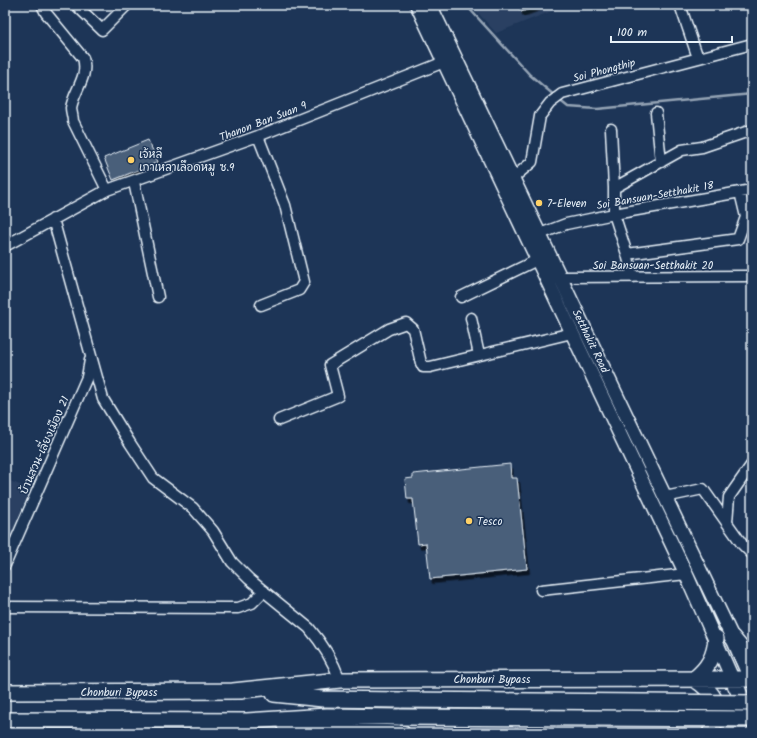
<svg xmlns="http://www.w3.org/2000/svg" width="757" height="738" font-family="Kalam,'Playpen Sans Thai',sans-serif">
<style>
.built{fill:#2a4162}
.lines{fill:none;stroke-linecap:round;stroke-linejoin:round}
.stream{stroke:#95a4b5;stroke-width:2.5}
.building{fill:#495e7a;stroke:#e8f1f8;filter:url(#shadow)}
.minor-casing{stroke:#e8f1f8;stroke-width:13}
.major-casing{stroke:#e8f1f8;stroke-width:16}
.highway-casing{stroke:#e8f1f8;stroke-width:18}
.minor{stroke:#1d3557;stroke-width:10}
.major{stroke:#1d3557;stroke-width:13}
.highway{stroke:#1d3557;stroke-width:15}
.highway-bridge-casing{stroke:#e8f1f8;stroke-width:18;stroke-linecap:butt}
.highway-bridge{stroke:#1d3557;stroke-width:15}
.poi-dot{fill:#ffd166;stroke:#1d3557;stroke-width:1.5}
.labels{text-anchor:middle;stroke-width:3;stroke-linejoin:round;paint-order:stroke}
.street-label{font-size:11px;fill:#e8f1f8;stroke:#1d3557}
.poi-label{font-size:11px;fill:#e8f1f8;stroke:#1d3557;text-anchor:start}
</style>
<defs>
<filter id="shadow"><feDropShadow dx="2.5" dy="4.5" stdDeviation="0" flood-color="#0009"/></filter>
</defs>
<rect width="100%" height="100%" fill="#1d3557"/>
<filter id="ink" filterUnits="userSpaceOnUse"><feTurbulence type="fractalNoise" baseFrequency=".025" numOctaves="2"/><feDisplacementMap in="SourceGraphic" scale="8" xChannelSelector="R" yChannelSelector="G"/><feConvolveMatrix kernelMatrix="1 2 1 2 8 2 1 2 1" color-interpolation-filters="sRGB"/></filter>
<g filter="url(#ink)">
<path class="built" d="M471,5H567L496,33Z
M5,479L30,489L5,549Z"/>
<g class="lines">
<path class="stream" d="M466,5L530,75L555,96
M558,99L568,107L597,109L752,94"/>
</g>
<path class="building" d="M518,5H540L521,12Z
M148,140L158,162L113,180L104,158Z
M510,464L511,478H517L527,569L430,579L426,543L418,544L413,499H407L405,479L413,478V474Z"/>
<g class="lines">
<g class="minor-casing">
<path id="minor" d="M42,5L46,13L83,58C89,77 74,90 71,108C71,111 73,117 73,121L107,190
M76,5L102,30L127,5
M680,5L698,58
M656,113L661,162
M611,129L614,188
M258,136L285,205L304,282L299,290L261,305
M513,178L532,162L540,116L550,103L562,94L752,44
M134,182L158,297
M740,192L746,217L738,239L627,254L614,214V188L682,150L702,147L752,130
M53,219L103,399L130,443L153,478L193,508L213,531L232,562L249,579L309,628C322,643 333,661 340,680
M540,234L566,224L614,214L752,190
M5,246L107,190L258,136L444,62
M627,254L633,277
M561,277L746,276
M461,297L537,260
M471,318L479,355
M279,420L338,396L330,365L389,329L406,323L413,329L421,363L423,367H430L572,333
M665,497L703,489L742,544L752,554
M727,522L729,497L752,464
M5,565L87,377L90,360
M541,590L686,574
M5,607L238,608L252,603L264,591"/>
</g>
<g class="major-casing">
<path id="major" d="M417,5L686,574L732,678
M430,5L732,637L750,678"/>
</g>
<g class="highway-casing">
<path id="highway" d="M732,637L752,661
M732,678L752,720
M694,679C716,693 725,709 710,733
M694,679C708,668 715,656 716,638
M233,691L340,680L752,679
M5,692L242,691
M274,694L323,699L402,700
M5,720L247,721L327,716L400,717
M285,726L337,731L402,733"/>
</g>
<use href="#minor" class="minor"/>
<use href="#major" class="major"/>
<use href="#highway" class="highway"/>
<g class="highway-bridge-casing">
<path id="highway-bridge" d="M402,700L752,703
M400,717L752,719"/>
</g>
<use href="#highway-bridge" class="highway-bridge"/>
</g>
</g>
<g class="poi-dot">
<circle cx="131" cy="160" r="4"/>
<circle cx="539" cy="203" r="4"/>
<circle cx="469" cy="521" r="4"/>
</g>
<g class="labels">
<g class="street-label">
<text transform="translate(604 70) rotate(-15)" y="4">Soi Phongthip</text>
<text transform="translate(263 121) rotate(-21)" y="4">Thanon Ban Suan 9</text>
<text transform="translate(655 195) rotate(-10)" y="4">Soi Bansuan-Setthakit 18</text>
<text x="653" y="269">Soi Bansuan-Setthakit 20</text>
<text transform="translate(591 341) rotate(64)" y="4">Setthakit Road</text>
<text transform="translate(44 445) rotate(-66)" y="4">บ้านสวน-เลี่ยงเมือง 21</text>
<text x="492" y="683">Chonburi Bypass</text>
<text x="119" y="696">Chonburi Bypass</text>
</g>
<g class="poi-label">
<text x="139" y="158">เจ้หลี<tspan x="139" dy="13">เกาเหลาเลือดหมู ซ.9</tspan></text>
<text x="547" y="207">7-Eleven</text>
<text x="477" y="525">Tesco</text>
</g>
</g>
<rect width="757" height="738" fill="none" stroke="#1d3557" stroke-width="20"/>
<rect x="10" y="10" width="737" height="718" fill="none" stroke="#e8f1f8" stroke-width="1.5" filter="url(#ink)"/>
<path d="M611 36v6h121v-6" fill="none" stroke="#e8f1f8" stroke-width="2"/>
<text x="617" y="36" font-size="12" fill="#e8f1f8" stroke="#1d3557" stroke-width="3" paint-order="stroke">100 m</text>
</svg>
